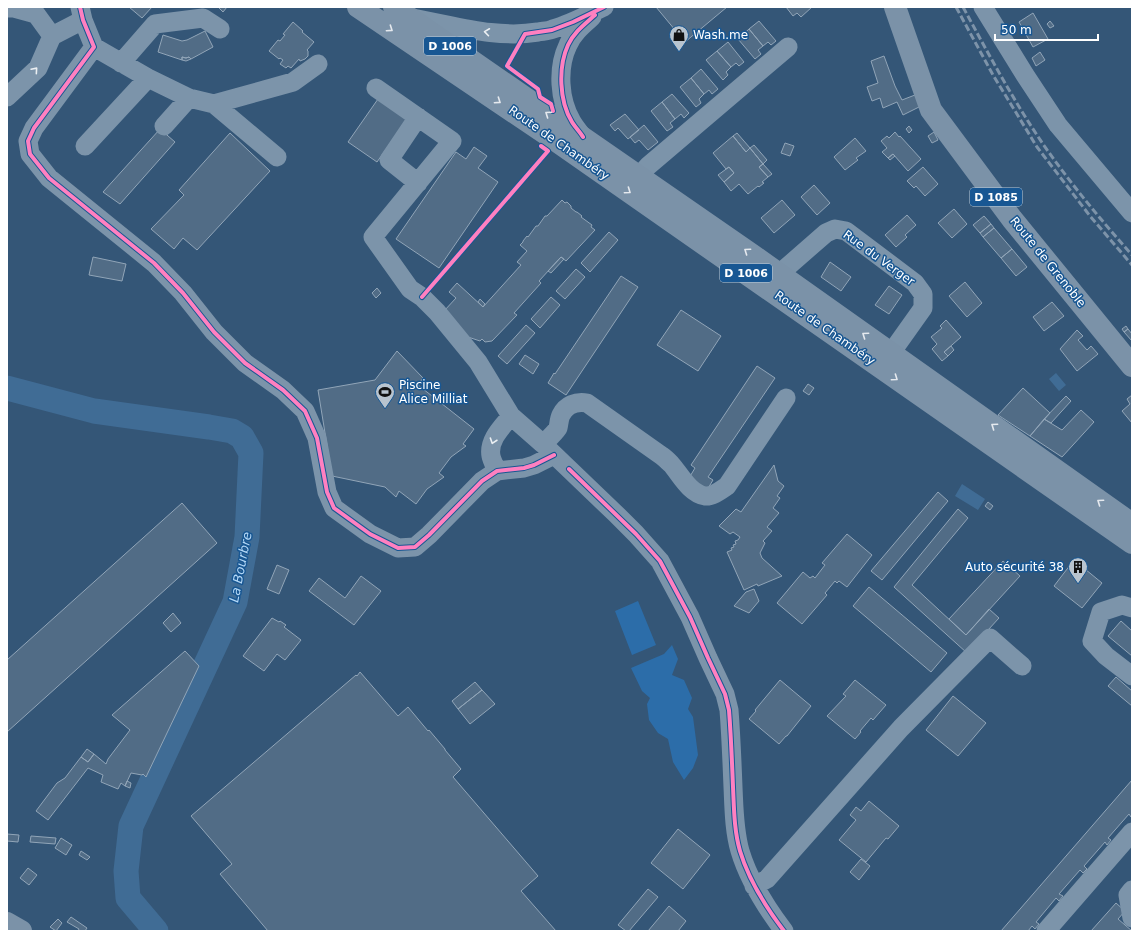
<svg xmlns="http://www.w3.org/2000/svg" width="1139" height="938" font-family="'DejaVu Sans',sans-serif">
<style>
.green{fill:#2c6da9}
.water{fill:#406c95}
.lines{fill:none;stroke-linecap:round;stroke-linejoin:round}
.river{stroke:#406c95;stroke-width:25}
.building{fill:#516c86;stroke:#91a5b8}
.minor{stroke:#7c94aa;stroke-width:19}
.major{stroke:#7b92a8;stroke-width:22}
.rail{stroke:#7d93a9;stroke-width:3;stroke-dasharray:7 3;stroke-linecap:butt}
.cycleway-casing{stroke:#185793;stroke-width:6}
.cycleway{stroke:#ff80c0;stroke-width:4}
.oneway{stroke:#e5e9ee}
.oneway2{stroke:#ebeff2}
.labels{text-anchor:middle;stroke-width:3;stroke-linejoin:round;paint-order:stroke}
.shield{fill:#185793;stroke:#bacddf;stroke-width:1}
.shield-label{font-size:11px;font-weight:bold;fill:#fff}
.poi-label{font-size:12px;fill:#fff;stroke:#185793;text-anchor:start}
.street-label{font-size:12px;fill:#fff;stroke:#185793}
.water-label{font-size:13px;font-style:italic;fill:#b4d8f7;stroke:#185793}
</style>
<rect width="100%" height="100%" fill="#345677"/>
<path class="green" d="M638,601L656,645L632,655L615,611Z
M672,645L678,659L672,675L684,680L692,698L688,709L693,717L698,755L693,768L684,780L673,762L668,739L658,733L649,720L647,704L650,698L642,691L631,668L664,654Z"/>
<path class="water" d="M1056,373L1066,385L1059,391L1049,379Z
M962,484L985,499L978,510L955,496Z"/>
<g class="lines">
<path class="river" d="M7,388L94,411L209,427L232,431L242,437L251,453L247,537L235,602L131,826L126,871L128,898L156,931"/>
</g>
<path class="building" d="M129,7H152L142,18Z
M218,7H227L223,12Z
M656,7H727L685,42Z
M786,7H812L801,17L797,13L793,16Z
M1033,13L1048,39L1033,47L1019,22Z
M759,21L776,41L771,45L768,42L763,46L749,29Z
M1050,21L1054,26L1050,28L1047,24Z
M293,22L303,31L302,32L314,42L307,50L308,51V56L305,59L300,61L299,59L291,68L288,66L286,68L280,64L283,60L280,58L279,59L269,51L278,40L280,41L285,35L283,34Z
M749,29L763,46L758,50L761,54L755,59L738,39Z
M205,31L213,47L191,59L189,57L186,58L182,57V60L158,52L163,35L182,41L187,40Z
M728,42L744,62L739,66L736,63L731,67L717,51Z
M717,51L731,67L726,72L728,75L723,80L706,60Z
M1040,52L1045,60L1036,66L1032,58Z
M884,56L895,86L902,100L915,95L921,106L903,115L897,102L883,108L880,98L872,101L867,87L878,83L871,61Z
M182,57L186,58L189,57L191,59L186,61L182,60Z
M701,69L718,89L712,94L709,90L704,94L691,78Z
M691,78L704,94L699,99L701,103L696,107L680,87Z
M672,94L689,113L684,118L681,114L675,119L662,102Z
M378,99L407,119L377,162L348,142Z
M662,102L675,119L670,123L673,127L667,131L651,111Z
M625,114L639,130L628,139L618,128L615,131L610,125Z
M644,125L658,142L648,150L639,140L635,143L630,137Z
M909,126L912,130L909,133L906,129Z
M160,129L175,142L120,204L103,192Z
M895,132L899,137L900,136L921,159L908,171L893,154L888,158L882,152L887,148L881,141L887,136L889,138Z
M934,132L938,140L932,143L928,136Z
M230,133L270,171L197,250L183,238L174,249L151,229L184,195L179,190Z
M737,133L750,148L746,152L733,136Z
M733,136L746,152L750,148L763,164L759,167L768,177L762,182L764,183L759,187L758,186L748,194L739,184L731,191L724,182L734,173L729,167L726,169L713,153Z
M855,138L866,151L856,158L858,160L845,170L834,157Z
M785,143L794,146L790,156L781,153Z
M754,145L767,160L763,164L750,148Z
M474,147L487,156L478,168L498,182L439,268L396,239L456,152L466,159Z
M893,154L895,156L890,160L888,158Z
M763,164L772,174L768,177L759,167Z
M729,167L734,173L724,182L718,175Z
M923,167L938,184L925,196L916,186L914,188L907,181Z
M814,185L830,203L817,215L801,197Z
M562,200L565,203L567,202L571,206V208L576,212H577L582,216L581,217L592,225L591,227L595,230L566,261L561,257L539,281L541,283L514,313L517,315L492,341L485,342L482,339L480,341L468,337L444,311L456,298L449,292L457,283L483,307L521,265L517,262L527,251L520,245L523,242V241L527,236L528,237L536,226H538L545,216H547Z
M782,200L795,215L774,233L761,218Z
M954,209L967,224L952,238L938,223Z
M907,215L916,225L905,235L907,237L896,247L885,235Z
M984,216L991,224L980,233L973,225Z
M991,224L994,228L983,237L980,233Z
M994,228L1012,249L1001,258L983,237Z
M609,232L618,240L590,272L581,263Z
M1012,249L1027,267L1016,276L1001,258Z
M93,257L126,264L122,281L89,275Z
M561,257L564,259L551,273L548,271Z
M830,262L851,277L841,291L821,277Z
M576,269L585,277L565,299L556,291Z
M621,276L638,287L566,395L548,383L554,373L555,374Z
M965,282L982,303L967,317L949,296Z
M889,286L902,295L889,314L875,305Z
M377,288L381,293L376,298L372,293Z
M551,297L560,305L540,328L531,319Z
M480,299L485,304L483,307L478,302Z
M1052,302L1064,316L1044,331L1033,317Z
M681,310L721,336L698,371L657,345Z
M946,320L961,337L944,352L948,356L942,361L932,349L937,344L931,337L942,328L940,326Z
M526,325L535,333L507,364L498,356Z
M1126,326L1128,329L1124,332L1122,329Z
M1128,329L1132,334V341L1124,332Z
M1077,330L1083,336L1078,340L1087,350L1091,346L1098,354L1077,371L1060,349Z
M951,346L954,350L948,356L944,352Z
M397,351L423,378L418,385L474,429L463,444L466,446L451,457L439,473L444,477L427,489L416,504L399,491L396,497L385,487L332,476L318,390L375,380Z
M525,355L539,364L533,374L519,364Z
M757,366L775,378L708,477L713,480L707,490L689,478L695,468L691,465Z
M808,384L814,388L809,395L803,391Z
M1023,388L1050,413L1030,436L998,415Z
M1132,395V423L1122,411L1130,404L1127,399Z
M1066,396L1071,401L1051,423L1044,419Z
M1081,410L1094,422L1062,457L1030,436L1044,419L1062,430Z
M774,465L778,481L784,486L777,496L780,498L773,508L779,513L767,527L772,531L763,541L765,543L760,553L762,558L782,576L758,586L757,584L744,590L727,552L732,550L731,548L734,547L733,545L736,544L735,541L738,540L740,537L733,532L730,534L719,526L736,509L741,512Z
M938,492L948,501L882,580L871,571Z
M988,502L993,506L990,510L985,506Z
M182,503L217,543L7,732V660Z
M958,509L968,518L912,585L966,635L989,609L999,618L967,653L894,587Z
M847,534L872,555L847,587L839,581L837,583L835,581L825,593L827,595L802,624L777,603L803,572L810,578L813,576L815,578L825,565L822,563Z
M1074,560L1102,583L1082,608L1054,586Z
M1003,561L1020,576L966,635L949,619Z
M277,565L289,570L279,594L267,589Z
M361,576L381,591L354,625L309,591L319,578L345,598Z
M869,587L947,653L931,672L853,606Z
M754,589L759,601L749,613L734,606L746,592Z
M173,613L181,623L171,632L163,623Z
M272,618L279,622L280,621L286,625L284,627L301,640L285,660L277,654L264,671L243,656Z
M1121,621L1132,631V656L1108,636Z
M185,651L199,666L146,777L143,774L142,775L131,773L125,786L121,783L118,789L101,782L103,775L88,768L48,820L36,811L57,783L65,778L81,757L88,762L94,754L106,764L108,759L130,730L112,715Z
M360,672L398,716L408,707L428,731L429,730L445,749V750L461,769L453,777L538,876L521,891L556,931H268L220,874L232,864L191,816L356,675L357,676Z
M1116,677L1132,691V706L1108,686Z
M780,680L811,706L787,736H786L779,744L749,719L756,711L755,710Z
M855,680L886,705L873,720L871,718L860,731L861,732L855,739L827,716L846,696L843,694Z
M475,682L482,690L458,709L452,701Z
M482,690L495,704L470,724L458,709Z
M953,696L986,723L958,756L926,730Z
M87,749L94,754L88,762L81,757Z
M1132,780V816L1131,817L1129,814L1108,838L1111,840L1107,845L1105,842L1084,866L1087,869L1083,873L1080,870L1059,894L1063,896L1059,901L1056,898L1036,922L1039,924L1035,929L1032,926L1028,931H1001Z
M127,781L131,783L130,788L125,786Z
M869,801L899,826L888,839L886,838L866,862L839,840L856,820L850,815L856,807L861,811Z
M678,829L710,855L683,889L651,863Z
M7,834L19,835L18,842L7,841Z
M31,836L56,838L55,844L30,842Z
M61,838L72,845L66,855L55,848Z
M81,851L90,857L87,860L79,855Z
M861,859L870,866L859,880L850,872Z
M28,868L37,875L29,885L20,878Z
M648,889L658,897L629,931H626L618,925Z
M1116,903L1125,911L1118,919L1132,931H1091Z
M669,906L686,921L678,931H648Z
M71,917L87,928L85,931H78L79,929L67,922Z
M58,919L62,923L56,931L50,927Z"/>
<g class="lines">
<path class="minor" d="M80,7L83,20L94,47L148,78L189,98L214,104L277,157
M983,7L1025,75L1058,125L1132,213
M7,8H14L36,14L52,36
M412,18C454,25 495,39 538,32C543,31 549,31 553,29C571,24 587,15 604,7
M94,47L34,128L28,141L30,154L49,178L154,263L183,293L214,332L245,363L283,390L305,411L317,438L327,492L334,508L370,534L398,548L415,547L429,535L482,481L497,471L524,468L534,465L554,455
M121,63L155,24L203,18L220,29
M376,88L452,141L373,237L410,289L422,297L437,312L478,362L511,416L543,444L616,514L636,534L660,561L690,617L708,658L725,694L729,710C731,736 732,761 733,787C734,808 734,830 740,851C749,881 765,906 784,931
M7,97L38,68L52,36L83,20
M214,104L293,82L318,64
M164,126L189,98
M583,137C579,132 575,127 572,122C559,100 557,68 568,45C573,33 583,25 592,17
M85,146L148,78
M639,176L648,166L788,47
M418,183L389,160L418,117
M779,274L826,233L835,229L846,231L915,283L923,294V308L891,353
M543,444C548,439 554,434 558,428C559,424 559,419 561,415C566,405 576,401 587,403L662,456C665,458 668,461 671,464C680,474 689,493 705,496C712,497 721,490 727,486L786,398
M497,471C495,466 492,461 491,456C488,440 502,427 511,416
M1132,608L1122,605L1101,612L1092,641L1106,656L1132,676
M754,886L767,879L901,728L990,638L1022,666
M1132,890L1128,895L1132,918
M1046,931L1132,832"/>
<path class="major" d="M358,7L549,136L1132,543
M394,7L751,254L1132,524
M895,7L931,110L1012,219L1132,366
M7,923L21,931"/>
<path class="rail" d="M956,7L993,75L1037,147L1090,216L1132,265
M963,7C988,53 1013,100 1043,144C1070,183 1101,220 1132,255"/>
<g class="cycleway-casing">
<path id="cycleway" d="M80,7L83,20L94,47L34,128L28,141L30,154L49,178L154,263L183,293L214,332L245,363L283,390L305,411L317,438L327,492L334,508L370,534L398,548L415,547L429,535L482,481L497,471L524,468L534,465L554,455
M553,111L551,104L540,97L538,89L507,66L525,34L552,30L573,22L604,7
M583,137C580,132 575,127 572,122C559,101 558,67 568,45C574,32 585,24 595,15
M422,297L548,151L541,146
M569,469L636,534L660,561L690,617L708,658L725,694L729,710C731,736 732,761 733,787C734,808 734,830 740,851C749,881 765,906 784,931"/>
</g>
<use href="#cycleway" class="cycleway"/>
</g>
<defs><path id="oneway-chevron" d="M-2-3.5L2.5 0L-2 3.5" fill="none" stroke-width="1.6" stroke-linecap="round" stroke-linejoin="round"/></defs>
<g class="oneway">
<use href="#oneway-chevron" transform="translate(390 29) rotate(34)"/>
<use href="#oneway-chevron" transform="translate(498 101) rotate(34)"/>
<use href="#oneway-chevron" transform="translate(548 114) rotate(-145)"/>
<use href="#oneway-chevron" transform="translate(628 191) rotate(35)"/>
<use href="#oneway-chevron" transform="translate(747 251) rotate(-145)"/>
<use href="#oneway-chevron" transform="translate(865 335) rotate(-145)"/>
<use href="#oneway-chevron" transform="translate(895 378) rotate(35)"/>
<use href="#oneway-chevron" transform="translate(994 426) rotate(-145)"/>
<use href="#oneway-chevron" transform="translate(1100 502) rotate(-145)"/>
</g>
<g class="oneway2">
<use href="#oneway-chevron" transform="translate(487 32) rotate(-172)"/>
<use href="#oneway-chevron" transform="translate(35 70) rotate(-49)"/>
<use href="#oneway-chevron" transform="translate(493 441) rotate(109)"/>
</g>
<defs>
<g id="shop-pin" transform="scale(1)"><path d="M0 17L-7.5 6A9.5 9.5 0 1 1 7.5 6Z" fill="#b8c4cf" stroke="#185793"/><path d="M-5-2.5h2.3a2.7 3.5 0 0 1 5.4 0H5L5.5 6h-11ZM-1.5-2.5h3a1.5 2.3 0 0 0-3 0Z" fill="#111"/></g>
<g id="stadium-pin" transform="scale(1)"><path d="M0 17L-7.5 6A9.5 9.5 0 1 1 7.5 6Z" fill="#b8c4cf" stroke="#185793"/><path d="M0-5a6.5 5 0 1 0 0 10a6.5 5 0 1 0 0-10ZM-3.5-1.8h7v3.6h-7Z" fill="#111"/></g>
<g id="building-pin" transform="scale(1)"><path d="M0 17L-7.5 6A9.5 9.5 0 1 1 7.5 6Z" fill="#b8c4cf" stroke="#185793"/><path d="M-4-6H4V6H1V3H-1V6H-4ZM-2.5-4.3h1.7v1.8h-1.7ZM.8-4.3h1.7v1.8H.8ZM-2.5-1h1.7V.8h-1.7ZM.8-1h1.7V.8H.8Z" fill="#111"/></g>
</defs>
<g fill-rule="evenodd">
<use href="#shop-pin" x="679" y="35"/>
<use href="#stadium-pin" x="385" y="392"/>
<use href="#building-pin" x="1078" y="567"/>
</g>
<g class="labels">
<g class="shield">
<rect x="424" y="37" width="52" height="18" rx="3"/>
<rect x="970" y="188" width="52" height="18" rx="3"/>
<rect x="720" y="264" width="52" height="18" rx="3"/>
</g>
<g class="shield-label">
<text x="450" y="50">D 1006</text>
<text x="996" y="201">D 1085</text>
<text x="746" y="277">D 1006</text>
</g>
<g class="poi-label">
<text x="693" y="39">Wash.me</text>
<text x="399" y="389">Piscine<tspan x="399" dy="14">Alice Milliat</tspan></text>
<text x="1064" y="571" text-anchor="end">Auto sécurité 38</text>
</g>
<g class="street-label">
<text transform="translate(559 143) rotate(35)" y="4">Route de Chambéry</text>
<text transform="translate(879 258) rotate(36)" y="4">Rue du Verger</text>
<text transform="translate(1048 262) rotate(51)" y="4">Route de Grenoble</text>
<text transform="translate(825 328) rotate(35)" y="4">Route de Chambéry</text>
</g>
<g class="water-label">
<text transform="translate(240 567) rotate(-79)" y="5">La Bourbre</text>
</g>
</g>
<rect width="1139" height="938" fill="none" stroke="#ffffff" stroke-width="16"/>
<path d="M995 34v6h103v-6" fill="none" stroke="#ffffff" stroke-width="2"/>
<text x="1001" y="34" font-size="12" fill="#ffffff" stroke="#185793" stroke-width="3" paint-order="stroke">50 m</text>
</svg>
